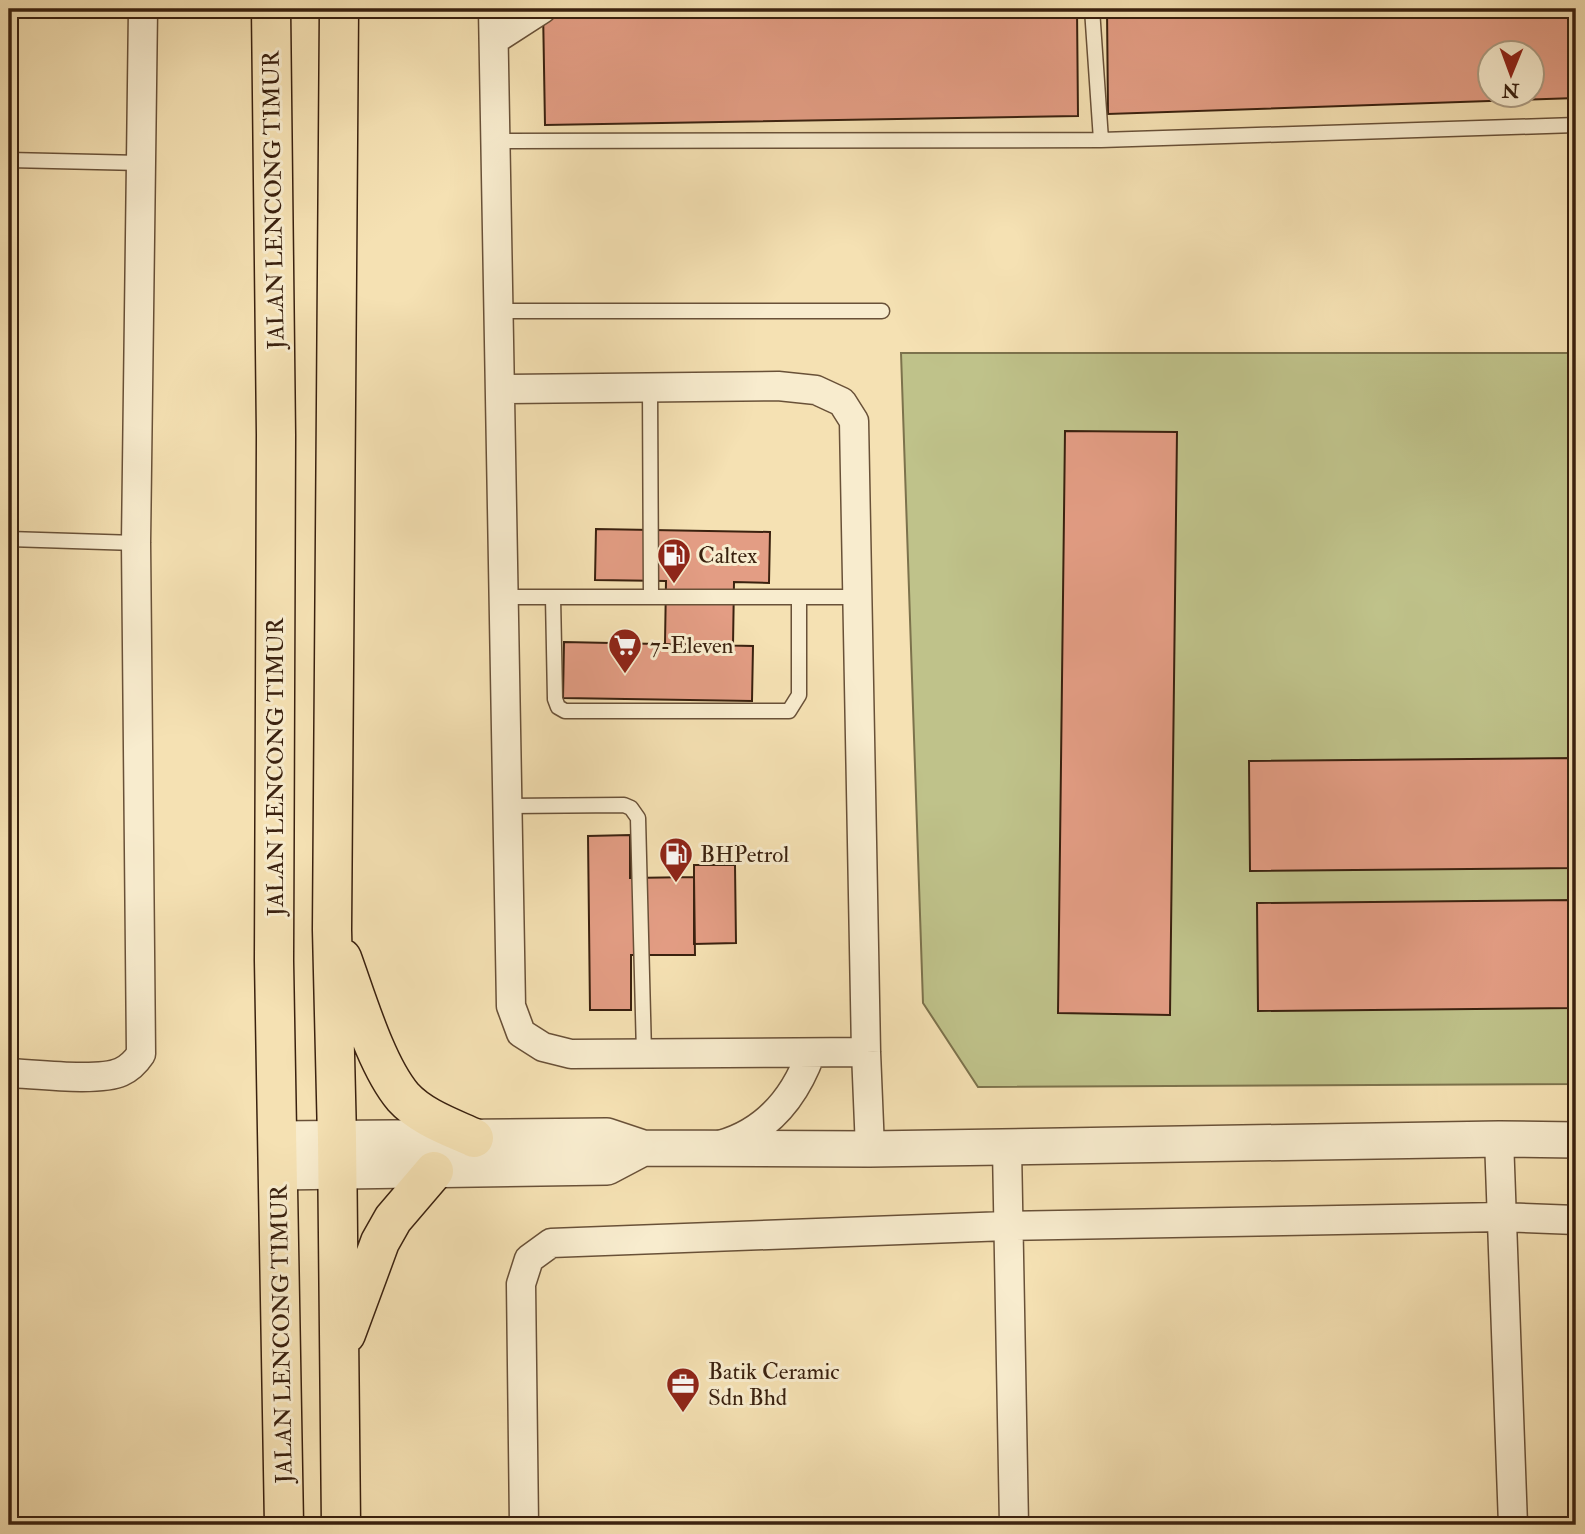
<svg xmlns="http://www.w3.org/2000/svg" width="1585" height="1534" font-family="'IM FELL Double Pica',serif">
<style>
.green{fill:#bfc28a;stroke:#7c724c;stroke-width:2}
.building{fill:#e39d84;stroke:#3a210f;stroke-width:2;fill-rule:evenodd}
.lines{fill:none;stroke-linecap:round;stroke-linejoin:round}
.service-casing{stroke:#695138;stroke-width:17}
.minor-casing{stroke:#695138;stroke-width:31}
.tertiary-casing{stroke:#695138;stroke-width:38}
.trunk-casing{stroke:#3a210f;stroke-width:41}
.service{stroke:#f8ecce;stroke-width:14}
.minor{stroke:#f8ecce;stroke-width:28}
.tertiary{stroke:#f8ecce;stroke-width:35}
.trunk{stroke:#f5e1b3;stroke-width:38}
.labels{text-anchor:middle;stroke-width:6;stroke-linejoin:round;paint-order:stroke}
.street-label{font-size:23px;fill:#3a210f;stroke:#f8ecce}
.poi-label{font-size:23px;fill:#3a210f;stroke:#f8ecce;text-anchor:start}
</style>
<rect width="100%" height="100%" fill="#f5e1b3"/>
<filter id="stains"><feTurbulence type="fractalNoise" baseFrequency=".00286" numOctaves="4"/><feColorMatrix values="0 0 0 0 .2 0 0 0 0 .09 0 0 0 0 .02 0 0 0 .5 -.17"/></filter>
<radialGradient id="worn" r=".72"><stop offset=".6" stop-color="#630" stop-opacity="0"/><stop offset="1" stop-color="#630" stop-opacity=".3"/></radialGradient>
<path class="green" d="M901,353H1576V1084L978,1087L923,1003Z"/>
<path class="building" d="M543,9H1077L1078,116L545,125Z
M1107,9H1576V98L1108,114ZM1490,52H1532V94H1490Z
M1065,431L1177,432L1170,1015L1058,1013Z
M596,529L770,532L769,583L734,582L733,645L665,644L666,581L595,580Z
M564,642L753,646L752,701L563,698Z
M1576,758V868L1250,871L1249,761Z
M630,835V878L694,877L695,955H631V1010H590L588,836Z
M694,865H735L736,943L694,944Z
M1576,900V1008L1258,1011L1257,903Z"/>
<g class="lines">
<g class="service-casing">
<path id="service" d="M1092,9L1101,140
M496,141L1101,140L1576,125
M9,160L141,163
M498,311H882
M650,387L651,597
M9,539L136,543
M504,597H857
M553,597L555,699L558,707L565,711H789L799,695V597
M507,806L624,805L631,808L638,818L644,1054"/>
</g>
<g class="minor-casing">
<path id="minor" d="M493,9L511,1006L521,1033L543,1047L571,1054L866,1052
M494,40L542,9
M500,389L778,386L816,390L842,402L854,421L866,1052L870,1149
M9,1073C35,1074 99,1082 121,1072C130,1068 135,1063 141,1054L136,543L143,9
M1499,1139L1513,1525
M720,1145C767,1132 795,1097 811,1053
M1007,1148L1014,1525
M524,1525L521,1284L529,1259L551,1243L1007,1226L1501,1217L1576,1220"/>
</g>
<g class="tertiary-casing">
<path id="tertiary" d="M277,1139L607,1136L643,1148L870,1149L1499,1139L1576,1140
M279,1172L607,1167L643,1148"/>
</g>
<g class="trunk-casing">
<path id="trunk" d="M271,9L276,435L274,961L284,1525
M339,9L332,930L337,1138L341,1525
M342,958C357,999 376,1065 403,1097C421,1117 450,1127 474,1138
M346,1334L380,1242L393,1219L434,1171"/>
</g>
<use href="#service" class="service"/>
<use href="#minor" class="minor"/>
<use href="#tertiary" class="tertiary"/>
<use href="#trunk" class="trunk"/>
</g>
<defs>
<g id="fuel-pin" transform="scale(1.75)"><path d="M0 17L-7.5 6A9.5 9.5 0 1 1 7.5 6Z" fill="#8f2418" stroke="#f8ecce"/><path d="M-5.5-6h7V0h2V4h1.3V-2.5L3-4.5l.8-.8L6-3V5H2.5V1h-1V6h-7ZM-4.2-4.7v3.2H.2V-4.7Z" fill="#fff"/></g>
<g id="supermarket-pin" transform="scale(1.75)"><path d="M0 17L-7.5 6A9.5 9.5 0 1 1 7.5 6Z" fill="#8f2418" stroke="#f8ecce"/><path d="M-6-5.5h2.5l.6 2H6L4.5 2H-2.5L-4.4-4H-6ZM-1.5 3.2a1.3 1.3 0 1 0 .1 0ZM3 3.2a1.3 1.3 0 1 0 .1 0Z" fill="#fff"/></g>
<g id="office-pin" transform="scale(1.75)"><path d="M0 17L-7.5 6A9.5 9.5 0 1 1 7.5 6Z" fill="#8f2418" stroke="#f8ecce"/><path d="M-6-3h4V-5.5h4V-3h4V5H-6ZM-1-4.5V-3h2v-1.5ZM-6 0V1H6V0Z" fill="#fff"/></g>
</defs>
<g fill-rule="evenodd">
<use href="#fuel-pin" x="674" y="555"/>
<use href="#supermarket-pin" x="625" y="645"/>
<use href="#fuel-pin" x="676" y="854"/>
<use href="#office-pin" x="683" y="1384"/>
</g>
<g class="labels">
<g class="street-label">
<text transform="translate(273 200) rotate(-91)" y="8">JALAN LENCONG TIMUR</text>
<text transform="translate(275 767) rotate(-90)" y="8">JALAN LENCONG TIMUR</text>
<text transform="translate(281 1334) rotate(-91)" y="8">JALAN LENCONG TIMUR</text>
</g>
<g class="poi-label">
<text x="698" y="563">Caltex</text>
<text x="650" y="653">7-Eleven</text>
<text x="700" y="862">BHPetrol</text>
<text x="708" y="1379">Batik Ceramic<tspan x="708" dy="26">Sdn Bhd</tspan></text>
</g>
</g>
<rect width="1585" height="1534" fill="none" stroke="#f5e1b3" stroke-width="35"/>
<rect x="10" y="10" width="1564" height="1513" fill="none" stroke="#3a210f" stroke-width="3.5"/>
<rect x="18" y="18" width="1550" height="1499" fill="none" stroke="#3a210f" stroke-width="2"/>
<g transform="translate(1511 74) rotate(181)"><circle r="33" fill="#f8ecce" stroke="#ac9b82" stroke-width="2"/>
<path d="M0-5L12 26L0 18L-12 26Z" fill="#8f2418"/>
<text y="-10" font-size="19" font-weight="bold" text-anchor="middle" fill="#3a210f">N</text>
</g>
<rect width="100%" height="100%" filter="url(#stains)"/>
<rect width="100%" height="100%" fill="url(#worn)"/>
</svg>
